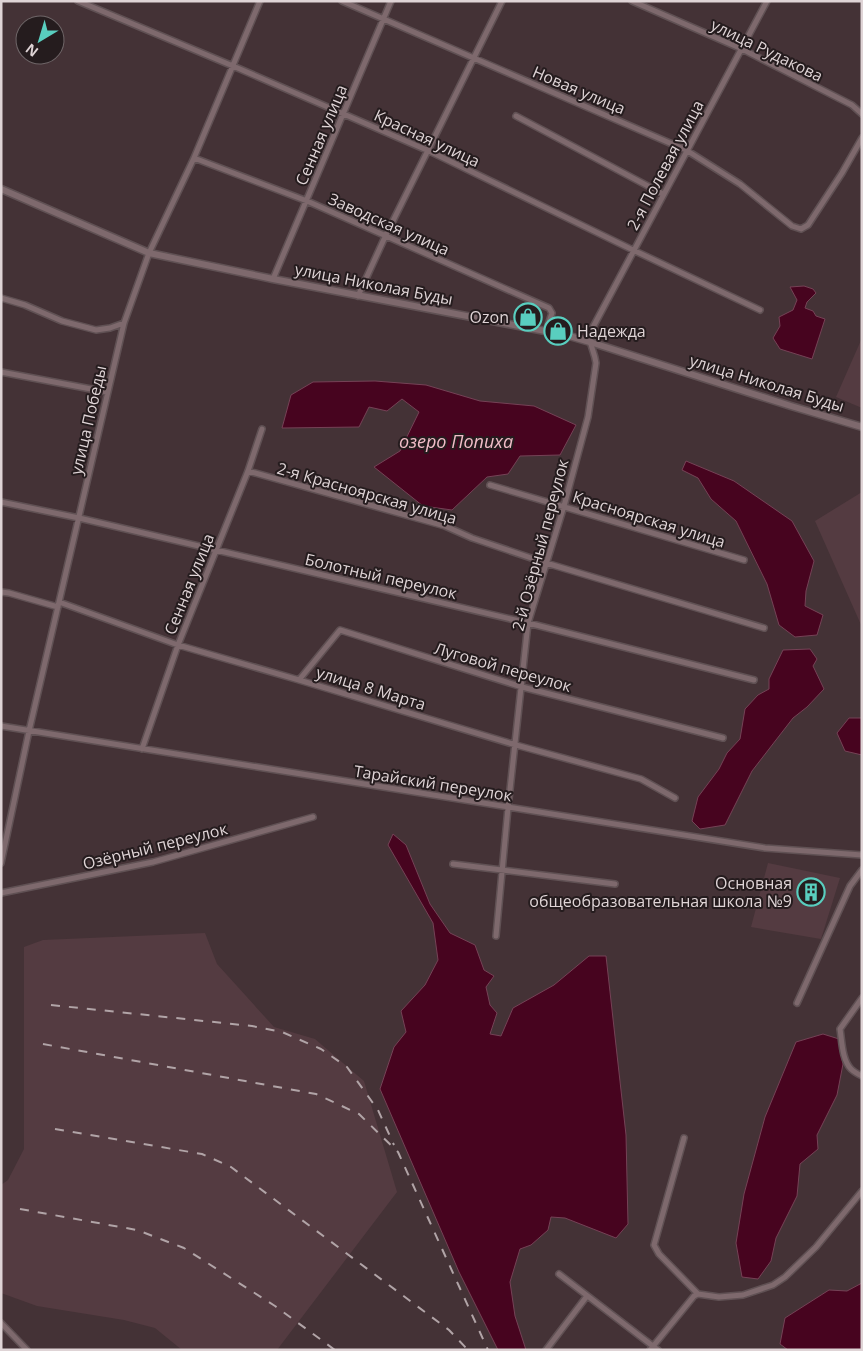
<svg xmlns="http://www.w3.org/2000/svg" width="863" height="1351" font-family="'Open Sans',sans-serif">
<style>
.built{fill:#543b41}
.water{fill:#47041f;stroke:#754256}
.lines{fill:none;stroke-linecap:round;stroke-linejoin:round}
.minor-casing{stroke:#605154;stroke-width:8}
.tertiary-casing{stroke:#605154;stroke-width:9}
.minor{stroke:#7e696d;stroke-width:5}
.tertiary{stroke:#7e696d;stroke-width:6}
.rail{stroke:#b1a4a7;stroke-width:2;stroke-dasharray:9 9;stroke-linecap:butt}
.labels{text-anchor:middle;stroke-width:4;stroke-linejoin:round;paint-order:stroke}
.street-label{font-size:16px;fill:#dfd4d6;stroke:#251c1e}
.poi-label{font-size:16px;fill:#dfd4d6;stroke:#251c1e;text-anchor:end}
.water-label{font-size:18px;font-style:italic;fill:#f1bdc8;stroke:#251c1e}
</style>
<rect width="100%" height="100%" fill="#443236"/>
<path class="built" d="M862,338V408L836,397Z
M862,492V627L815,521Z
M768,863L840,878L821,939L751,927Z
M205,933L217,964L274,1027L315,1039L364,1081L397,1192L277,1350H182L155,1328L124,1320L37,1306L1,1293V1185L8,1180L24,1149V947L43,940Z"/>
<path class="water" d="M804,286L813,289L816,293L807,302L805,308L813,311L816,316L825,319L812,359L780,349L773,338L780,326L779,317L793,310L797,300L790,287Z
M375,381L426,385L480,401L534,406L576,425L560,455L520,456L508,474L487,477L452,510L423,506L374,467L400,451L419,412L402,399L387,411L369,407L359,427L282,428L291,395L313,382Z
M686,461L734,481L792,521L814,561L806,591L805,606L823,615L817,635L795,637L779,625L767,584L736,521L711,499L698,478L682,470Z
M810,649L817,659L813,666L824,689L807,707L793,718L752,771L725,825L700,829L692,821L698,797L719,769L727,753L740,739L745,709L758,695L769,689V679L783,650Z
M849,718H862V755L845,751L837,733Z
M393,834L406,845L430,904L450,933L475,945L484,970L494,976L486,987L490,1005L497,1013L490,1034L501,1036L513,1008L554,985L589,956H606L626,1135L628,1224L616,1238L565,1218L551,1217L548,1230L531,1245L520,1249L510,1282L515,1316L526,1350H498L459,1272L380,1089L394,1047L406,1032L401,1011L425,985L438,960L433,923L388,845Z
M823,1034L839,1039L843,1064L837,1095L817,1135L818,1149L800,1164L797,1196L776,1238L771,1261L758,1279L742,1277L736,1243L744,1194L765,1117L796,1042Z
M862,1283V1350H788L780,1344L785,1318L829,1290L847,1291Z"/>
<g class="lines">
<g class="minor-casing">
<path id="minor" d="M78,1L233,66L429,151L633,250L760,310
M342,1L686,150L740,184L792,226L801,229L808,225L842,173L862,138
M632,1L742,49L852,105L862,114
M516,116L663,194
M194,158L307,201L549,308L552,313L546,331
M273,279L391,1
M358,296L385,237L502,1
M1,298L25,305L62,321L96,330L110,328L124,323
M1,372L107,392
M248,471L445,526L472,538L546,563L764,628
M490,485L744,560
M1,502L79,518L528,623L754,680
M1,592L9,593L58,607
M59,602L178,645L299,680L516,745L641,779L675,798
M299,680L340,630L522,687L723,738
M1,726L765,848L862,855
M142,749L178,645L248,471L262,429
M1,863L29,731L124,323L149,253L194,158L260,1
M453,864L615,884
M1,893L153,862L313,817
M496,936L508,808L528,623L564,506L588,417L596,363C594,348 587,344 592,329L767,1
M862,998L840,1029C842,1041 842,1060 851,1069C854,1072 858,1074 862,1076
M797,1003L850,886L862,870
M684,1138L654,1245L659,1254L698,1294
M559,1274L658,1350
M1,1323L27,1350
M546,1350L587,1296
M650,1350L694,1296L698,1294L719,1297L743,1295L773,1285L785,1277L816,1247L862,1191"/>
</g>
<g class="tertiary-casing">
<path id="tertiary" d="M1,189L149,253L273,279L566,335L590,342L791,406L862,427"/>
</g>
<use href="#minor" class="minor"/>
<use href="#tertiary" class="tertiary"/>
<path class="rail" d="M51,1005L252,1026L282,1032L321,1049L347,1067L378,1110L394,1145
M43,1044L316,1094L359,1114L398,1152L488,1350
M55,1129L202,1154L231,1167L449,1330L468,1350
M20,1209L137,1230L184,1248L275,1306L335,1350"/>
</g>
<defs>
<g id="shop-ring" transform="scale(1.4375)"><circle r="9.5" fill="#251c1e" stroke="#59cebf" stroke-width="1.5"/><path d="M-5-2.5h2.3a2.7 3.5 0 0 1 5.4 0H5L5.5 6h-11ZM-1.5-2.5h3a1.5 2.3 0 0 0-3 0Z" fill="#59cebf"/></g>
<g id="building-ring" transform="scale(1.4375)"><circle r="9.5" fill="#251c1e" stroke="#59cebf" stroke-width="1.5"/><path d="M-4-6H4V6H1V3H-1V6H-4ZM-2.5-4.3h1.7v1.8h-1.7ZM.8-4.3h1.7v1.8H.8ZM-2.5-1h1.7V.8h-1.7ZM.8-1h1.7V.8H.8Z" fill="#59cebf"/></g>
</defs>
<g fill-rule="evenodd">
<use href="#shop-ring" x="528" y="317"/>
<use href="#shop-ring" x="558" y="331"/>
<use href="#building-ring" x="811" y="892"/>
</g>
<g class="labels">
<g class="street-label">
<text transform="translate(767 50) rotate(26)" y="6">улица Рудакова</text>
<text transform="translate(579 90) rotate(23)" y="6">Новая улица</text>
<text transform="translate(321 135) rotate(-67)" y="6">Сенная улица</text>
<text transform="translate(427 138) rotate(25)" y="6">Красная улица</text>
<text transform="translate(665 165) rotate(-62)" y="6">2-я Полевая улица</text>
<text transform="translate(389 224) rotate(24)" y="6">Заводская улица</text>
<text transform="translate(374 284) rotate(11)" y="6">улица Николая Буды</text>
<text transform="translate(767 383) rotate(17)" y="6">улица Николая Буды</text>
<text transform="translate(88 420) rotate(-77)" y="6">улица Победы</text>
<text transform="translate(367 493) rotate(16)" y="6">2-я Красноярская улица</text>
<text transform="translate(649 519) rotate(17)" y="6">Красноярская улица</text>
<text transform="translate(540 545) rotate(-75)" y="6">2-й Озёрный переулок</text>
<text transform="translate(381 576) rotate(13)" y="6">Болотный переулок</text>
<text transform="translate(189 584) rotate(-68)" y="6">Сенная улица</text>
<text transform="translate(503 667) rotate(16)" y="6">Луговой переулок</text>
<text transform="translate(371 688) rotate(17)" y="6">улица 8 Марта</text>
<text transform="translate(433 783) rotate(9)" y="6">Тарайский переулок</text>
<text transform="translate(155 846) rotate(-14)" y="6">Озёрный переулок</text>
</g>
<g class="poi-label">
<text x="509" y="323">Ozon</text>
<text x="577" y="337" text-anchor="start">Надежда</text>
<text x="792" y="889">Основная<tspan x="792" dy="18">общеобразовательная школа №9</tspan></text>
</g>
<g class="water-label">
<text x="456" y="448">озеро Попиха</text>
</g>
</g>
<rect width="863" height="1351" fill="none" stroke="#dfd4d6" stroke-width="5"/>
<g transform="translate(40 40) rotate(218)"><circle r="24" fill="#251c1e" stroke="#6f6668"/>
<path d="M0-4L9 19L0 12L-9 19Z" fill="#59cebf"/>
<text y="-8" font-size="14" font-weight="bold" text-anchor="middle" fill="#dfd4d6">N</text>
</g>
</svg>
